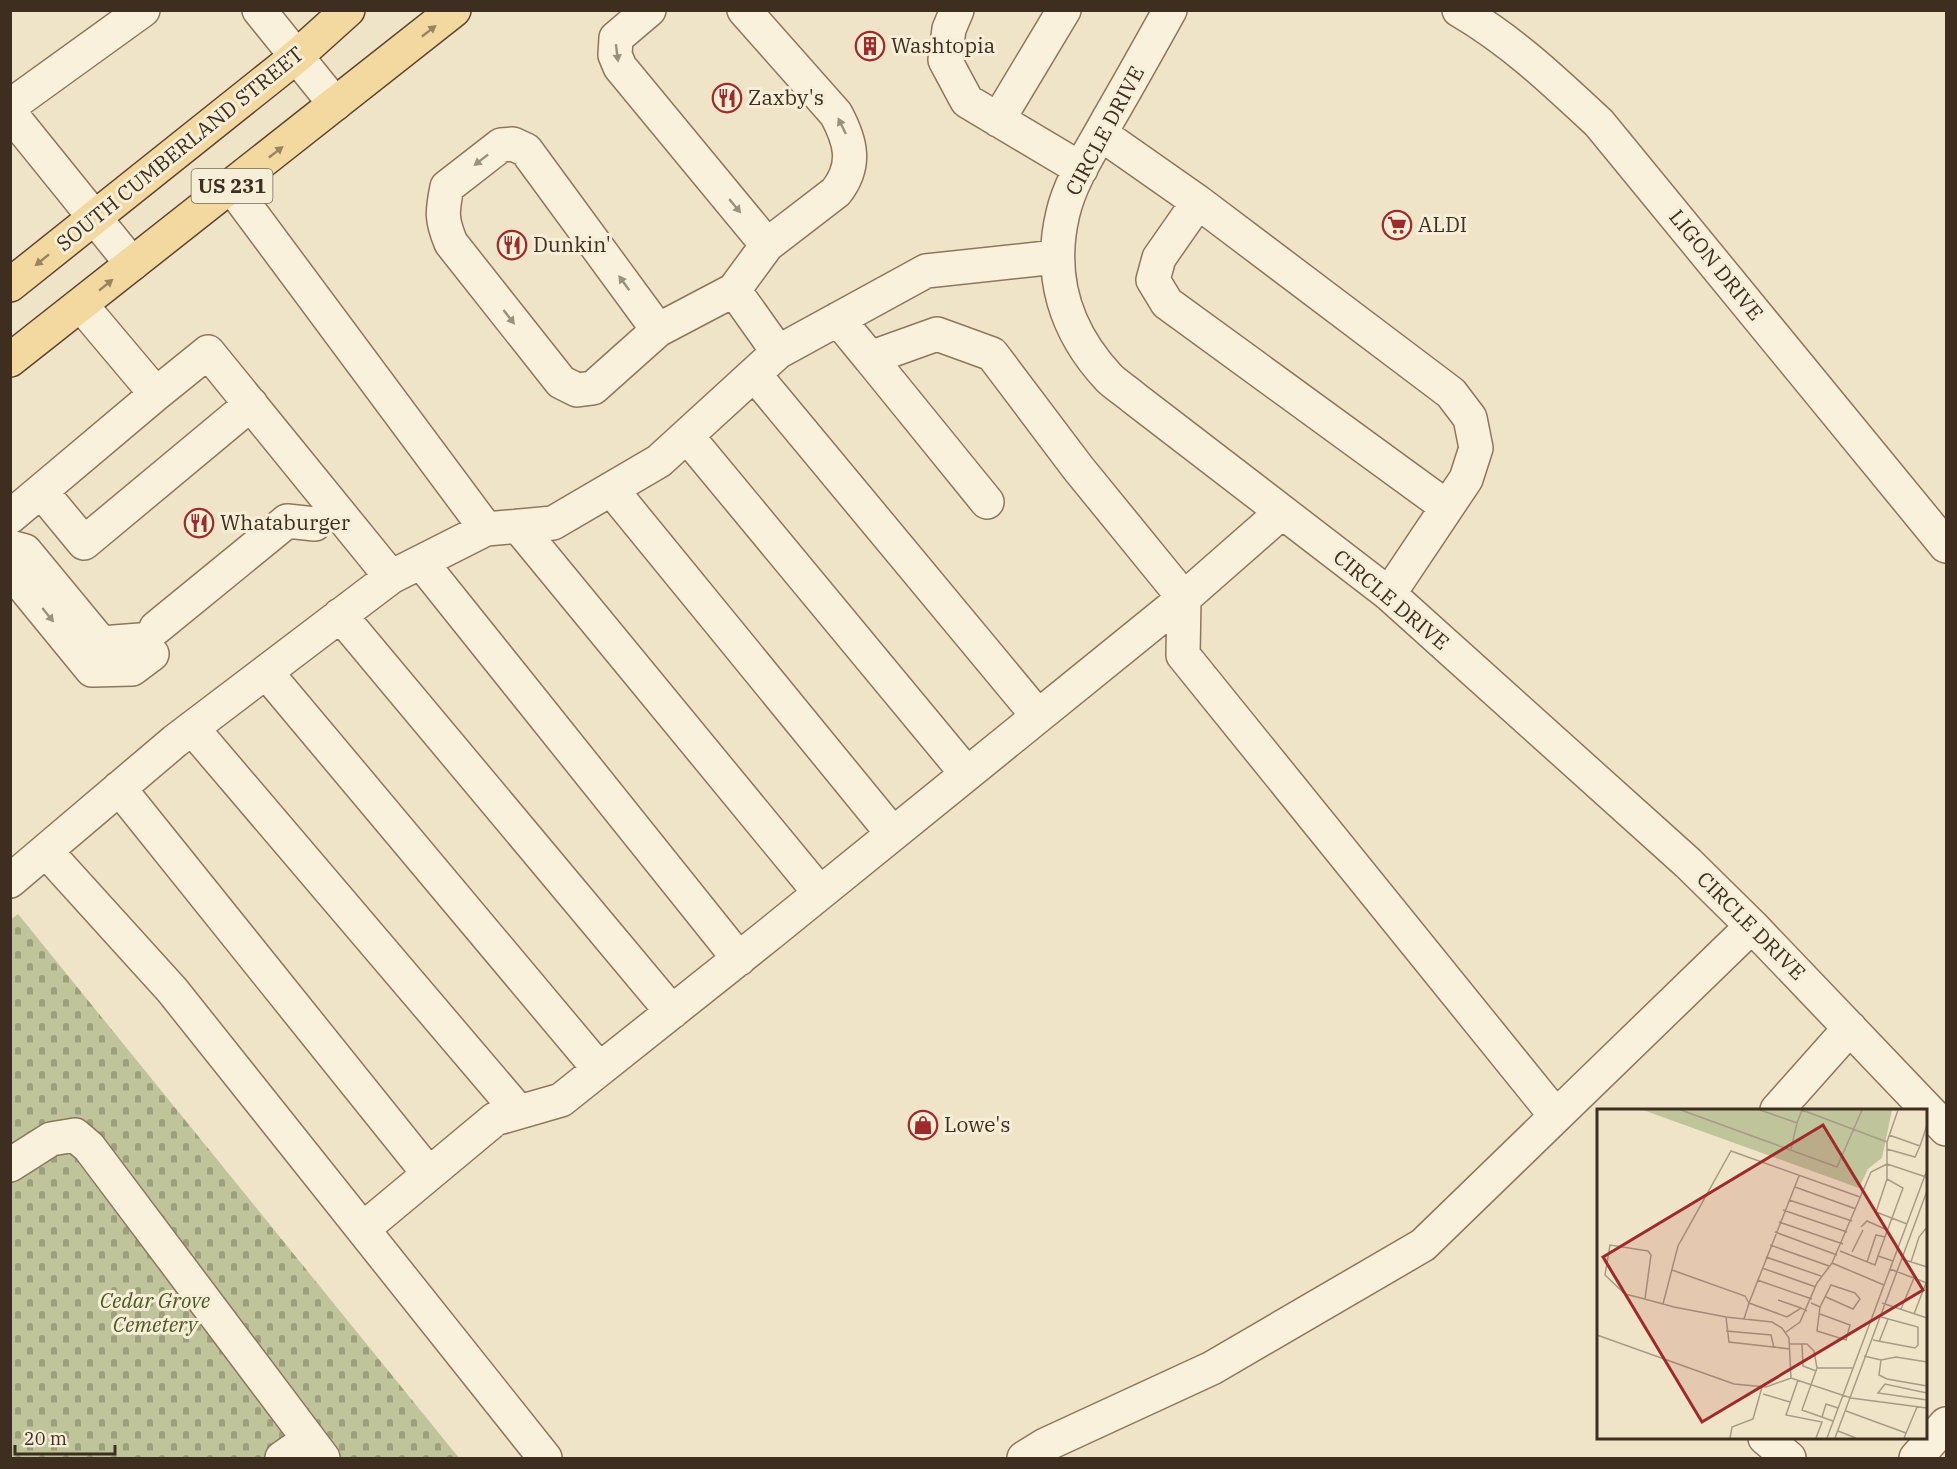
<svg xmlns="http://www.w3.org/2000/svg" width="1957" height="1469" font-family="'IBM Plex Serif',serif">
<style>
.cemetery{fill:url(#cemetery-stones)}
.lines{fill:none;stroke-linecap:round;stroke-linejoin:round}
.minor-casing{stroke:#8d765c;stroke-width:36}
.major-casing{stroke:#5b4430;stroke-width:36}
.minor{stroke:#faf1dc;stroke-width:33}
.major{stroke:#f3d9a0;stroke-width:33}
.oneway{fill:#988460}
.oneway2{fill:#9c907e}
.labels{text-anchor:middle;stroke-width:6;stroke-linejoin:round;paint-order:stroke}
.shield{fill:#f7eed8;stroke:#756857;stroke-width:1.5}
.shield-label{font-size:20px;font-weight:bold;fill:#3d2e20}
.poi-label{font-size:21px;fill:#3d2e20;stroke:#f7eed8;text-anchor:start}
.street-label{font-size:21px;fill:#3d2e20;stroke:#f7eed8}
.park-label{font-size:21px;font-style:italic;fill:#4d5a26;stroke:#f7eed8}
.inset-road{fill:none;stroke:#a89b85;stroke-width:1.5}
.view{fill:#9e2a2b;fill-opacity:0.15;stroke:#9e2a2b;stroke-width:3}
.inset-edge{fill:none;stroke:#3d2e20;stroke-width:3}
</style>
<defs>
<pattern id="cemetery-stones" width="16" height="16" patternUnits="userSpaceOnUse" patternTransform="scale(1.5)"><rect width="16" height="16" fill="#bfc49a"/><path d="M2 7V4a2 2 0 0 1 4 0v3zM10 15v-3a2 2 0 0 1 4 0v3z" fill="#9ca07d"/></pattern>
</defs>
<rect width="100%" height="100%" fill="#f0e4c8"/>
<path class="cemetery" d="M18,914L459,1458H11L10,920Z"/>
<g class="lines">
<g class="minor-casing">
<path id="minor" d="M259,10L335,104
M649,10L616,38L615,55L620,67L767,245
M957,10L949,29L945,60L967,101L1081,169
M1170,10C1150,46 1130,82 1109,118C1093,148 1071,179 1063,213C1048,275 1065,331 1109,378C1116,385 1126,391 1134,398L1389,594L1688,863L1752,926L1946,1129
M1459,10C1512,41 1554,81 1599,123L1946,546
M10,106L143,10
M10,113L132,264
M998,120L1064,10
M1101,134L1198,202L1451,393L1470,418L1476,448L1466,479L1389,594
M1198,202L1159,258L1153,280L1167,303L1447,507
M734,290L767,245L836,192C857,165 851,142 836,114L744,10
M81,305L156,394L208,352L391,577
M838,319L870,358L937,334L992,354L1078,468L1184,598L1282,512
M658,330L526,150L513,144L501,145L447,187C442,212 441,219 451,243L561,382L577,390L593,388L658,330L734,290L778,352
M870,358L987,502
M754,374L1038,716
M687,436L967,774
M611,489L893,834
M41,491L84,543L251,404
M10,517L156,394
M518,526L820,893
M486,529L553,523L659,461L778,352L926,271L1056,257
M10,547L25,551L101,643L140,640
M421,562L739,959
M10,570L92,670L132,669L152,654
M1184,598L1183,655L1556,1116
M340,615L672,1012
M156,628L287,521L315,524
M266,672L599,1069
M192,728L519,1112
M119,788L429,1174
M46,851L172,990L545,1458
M10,881L175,741L391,577L486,529L231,186
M1777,1110L1850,1028
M10,1165L51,1139L75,1135L89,1147L323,1458
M363,1229L495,1119L561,1100L772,932L1184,598
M1765,1438L1789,1458
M282,1458L308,1440
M1024,1458L1045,1445L1212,1368L1423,1245L1752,926
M1916,1458L1946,1424"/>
</g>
<g class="major-casing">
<path id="major" d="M10,285L297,56L348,10
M10,360L454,10"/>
</g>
<use href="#minor" class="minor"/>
<use href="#major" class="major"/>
</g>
<defs><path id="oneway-solid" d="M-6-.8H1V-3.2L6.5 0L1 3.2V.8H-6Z" transform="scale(1.5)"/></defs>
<g class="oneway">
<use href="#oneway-solid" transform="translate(429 31) rotate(-38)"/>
<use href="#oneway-solid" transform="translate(276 152) rotate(-38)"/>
<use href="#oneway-solid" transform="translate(42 260) rotate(141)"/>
<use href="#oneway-solid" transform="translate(106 285) rotate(-39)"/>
</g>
<g class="oneway2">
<use href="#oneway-solid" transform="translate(617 53) rotate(83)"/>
<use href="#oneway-solid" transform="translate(842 126) rotate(-116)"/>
<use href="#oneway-solid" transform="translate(481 160) rotate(142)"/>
<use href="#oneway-solid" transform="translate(735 206) rotate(50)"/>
<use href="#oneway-solid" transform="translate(624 283) rotate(-126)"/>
<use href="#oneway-solid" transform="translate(509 317) rotate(52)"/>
<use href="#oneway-solid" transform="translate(48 615) rotate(51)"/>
</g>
<defs>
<g id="building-ring" transform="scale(1.5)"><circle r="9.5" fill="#f7eed8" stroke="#9e2a2b" stroke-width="1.5"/><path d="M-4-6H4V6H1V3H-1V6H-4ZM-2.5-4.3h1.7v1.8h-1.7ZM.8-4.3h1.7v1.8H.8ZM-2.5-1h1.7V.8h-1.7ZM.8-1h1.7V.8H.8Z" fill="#9e2a2b"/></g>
<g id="restaurant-ring" transform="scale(1.5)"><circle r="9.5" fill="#f7eed8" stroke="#9e2a2b" stroke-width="1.5"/><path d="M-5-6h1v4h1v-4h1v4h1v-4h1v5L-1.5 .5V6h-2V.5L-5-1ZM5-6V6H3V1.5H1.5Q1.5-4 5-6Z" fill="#9e2a2b"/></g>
<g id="supermarket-ring" transform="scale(1.5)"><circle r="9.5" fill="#f7eed8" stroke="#9e2a2b" stroke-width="1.5"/><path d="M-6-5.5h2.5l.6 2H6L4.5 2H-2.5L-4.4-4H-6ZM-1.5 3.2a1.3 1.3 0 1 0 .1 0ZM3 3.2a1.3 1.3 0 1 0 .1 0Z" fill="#9e2a2b"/></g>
<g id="shop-ring" transform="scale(1.5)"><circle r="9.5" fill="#f7eed8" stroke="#9e2a2b" stroke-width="1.5"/><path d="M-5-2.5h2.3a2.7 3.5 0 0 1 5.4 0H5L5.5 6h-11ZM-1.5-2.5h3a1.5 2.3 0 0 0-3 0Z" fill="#9e2a2b"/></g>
</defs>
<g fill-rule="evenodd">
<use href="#building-ring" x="870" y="46"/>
<use href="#restaurant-ring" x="727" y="98"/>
<use href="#supermarket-ring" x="1397" y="225"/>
<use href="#restaurant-ring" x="512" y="245"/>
<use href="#restaurant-ring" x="199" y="523"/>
<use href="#shop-ring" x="923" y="1125"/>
</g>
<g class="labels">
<rect class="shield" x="191.5" y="169" width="81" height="34" rx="4.5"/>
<g class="shield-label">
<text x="232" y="193">US 231</text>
</g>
<g class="poi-label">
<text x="891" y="53">Washtopia</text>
<text x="748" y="105">Zaxby's</text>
<text x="1418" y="232">ALDI</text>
<text x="533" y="252">Dunkin'</text>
<text x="220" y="530">Whataburger</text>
<text x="944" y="1132">Lowe's</text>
</g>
<g class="street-label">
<text transform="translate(1105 131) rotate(-62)" y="7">CIRCLE DRIVE</text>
<text transform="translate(180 149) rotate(-39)" y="7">SOUTH CUMBERLAND STREET</text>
<text transform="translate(1716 265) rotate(51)" y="7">LIGON DRIVE</text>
<text transform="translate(1391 600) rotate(40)" y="7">CIRCLE DRIVE</text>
<text transform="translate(1751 926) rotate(45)" y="7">CIRCLE DRIVE</text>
</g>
<g class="park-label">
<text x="155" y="1308">Cedar Grove<tspan x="155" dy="24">Cemetery</tspan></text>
</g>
</g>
<g transform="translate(1597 1109)">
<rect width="330" height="330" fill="#f0e4c8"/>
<path d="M46,1H295L285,49L271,60L262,79Z" fill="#bfc49a"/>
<path class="inset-road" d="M84,1L240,58L265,1M163,1L200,14L205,1M205,1L290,33M301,1L290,33V55L329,68M292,26L323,37L330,16M194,40L200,14M290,40L318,48L323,37M290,70L279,103L310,115M198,78L259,100M192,91L255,112M186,101L250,123M182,113L246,135M264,118L270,112L288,120M178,123L240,146M173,136L232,157M243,142L278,156L281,147L296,152M255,143L266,121M281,147L306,79L290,70V55L274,63L235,154L287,176M169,148L224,167M305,150L330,158M270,153L279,126L288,128M314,153L322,128L330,118M165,159L219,178M293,160L330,174M75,161L148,187L152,194M160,171L215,190M48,190L54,146L51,142L13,136L8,166L28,185L44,189L77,198L129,208L175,213L185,219L192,229L194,269M181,191L204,199M152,194L202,67M214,194L223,198L234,176L258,184L263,190L256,200L229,188M285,194L330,209M66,195L81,137L134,42L263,88M304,200L317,169M223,205L253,216L249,231L220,222L223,198M317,205L329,174M129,208L132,233L193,240M147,210L152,194L190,208L204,199L210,202M129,222L174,226L177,239M189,223L203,213L220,174L235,154M0,226L137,275L169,278L194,269L254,289L330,299M276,231L318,239L321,236V218L284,208M282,233L291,210M193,235H210L217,242L220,259L205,301L236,312M205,235L206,257L219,262M267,247L284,251L299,248L330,253M284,251L282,266L290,270L330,277M220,259H256M201,271L189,306L225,313L219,329M330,284L288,275L281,284L330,291M166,285L193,293M249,302L309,324M225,308L229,295L241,299M241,322L259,329M133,329L135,318L156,310L165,278M230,329L330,61M238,329L330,82M307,329L320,298"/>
<path class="view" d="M226,16L326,181L105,313L6,148Z"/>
<rect width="330" height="330" class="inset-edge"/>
</g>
<rect width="1957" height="1469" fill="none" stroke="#3d2e20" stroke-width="24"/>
<path d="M15 1445v9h100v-9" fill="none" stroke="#3d2e20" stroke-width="3"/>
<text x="24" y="1445" font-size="18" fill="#3d2e20" stroke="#f7eed8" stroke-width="4.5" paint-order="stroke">20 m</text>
</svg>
